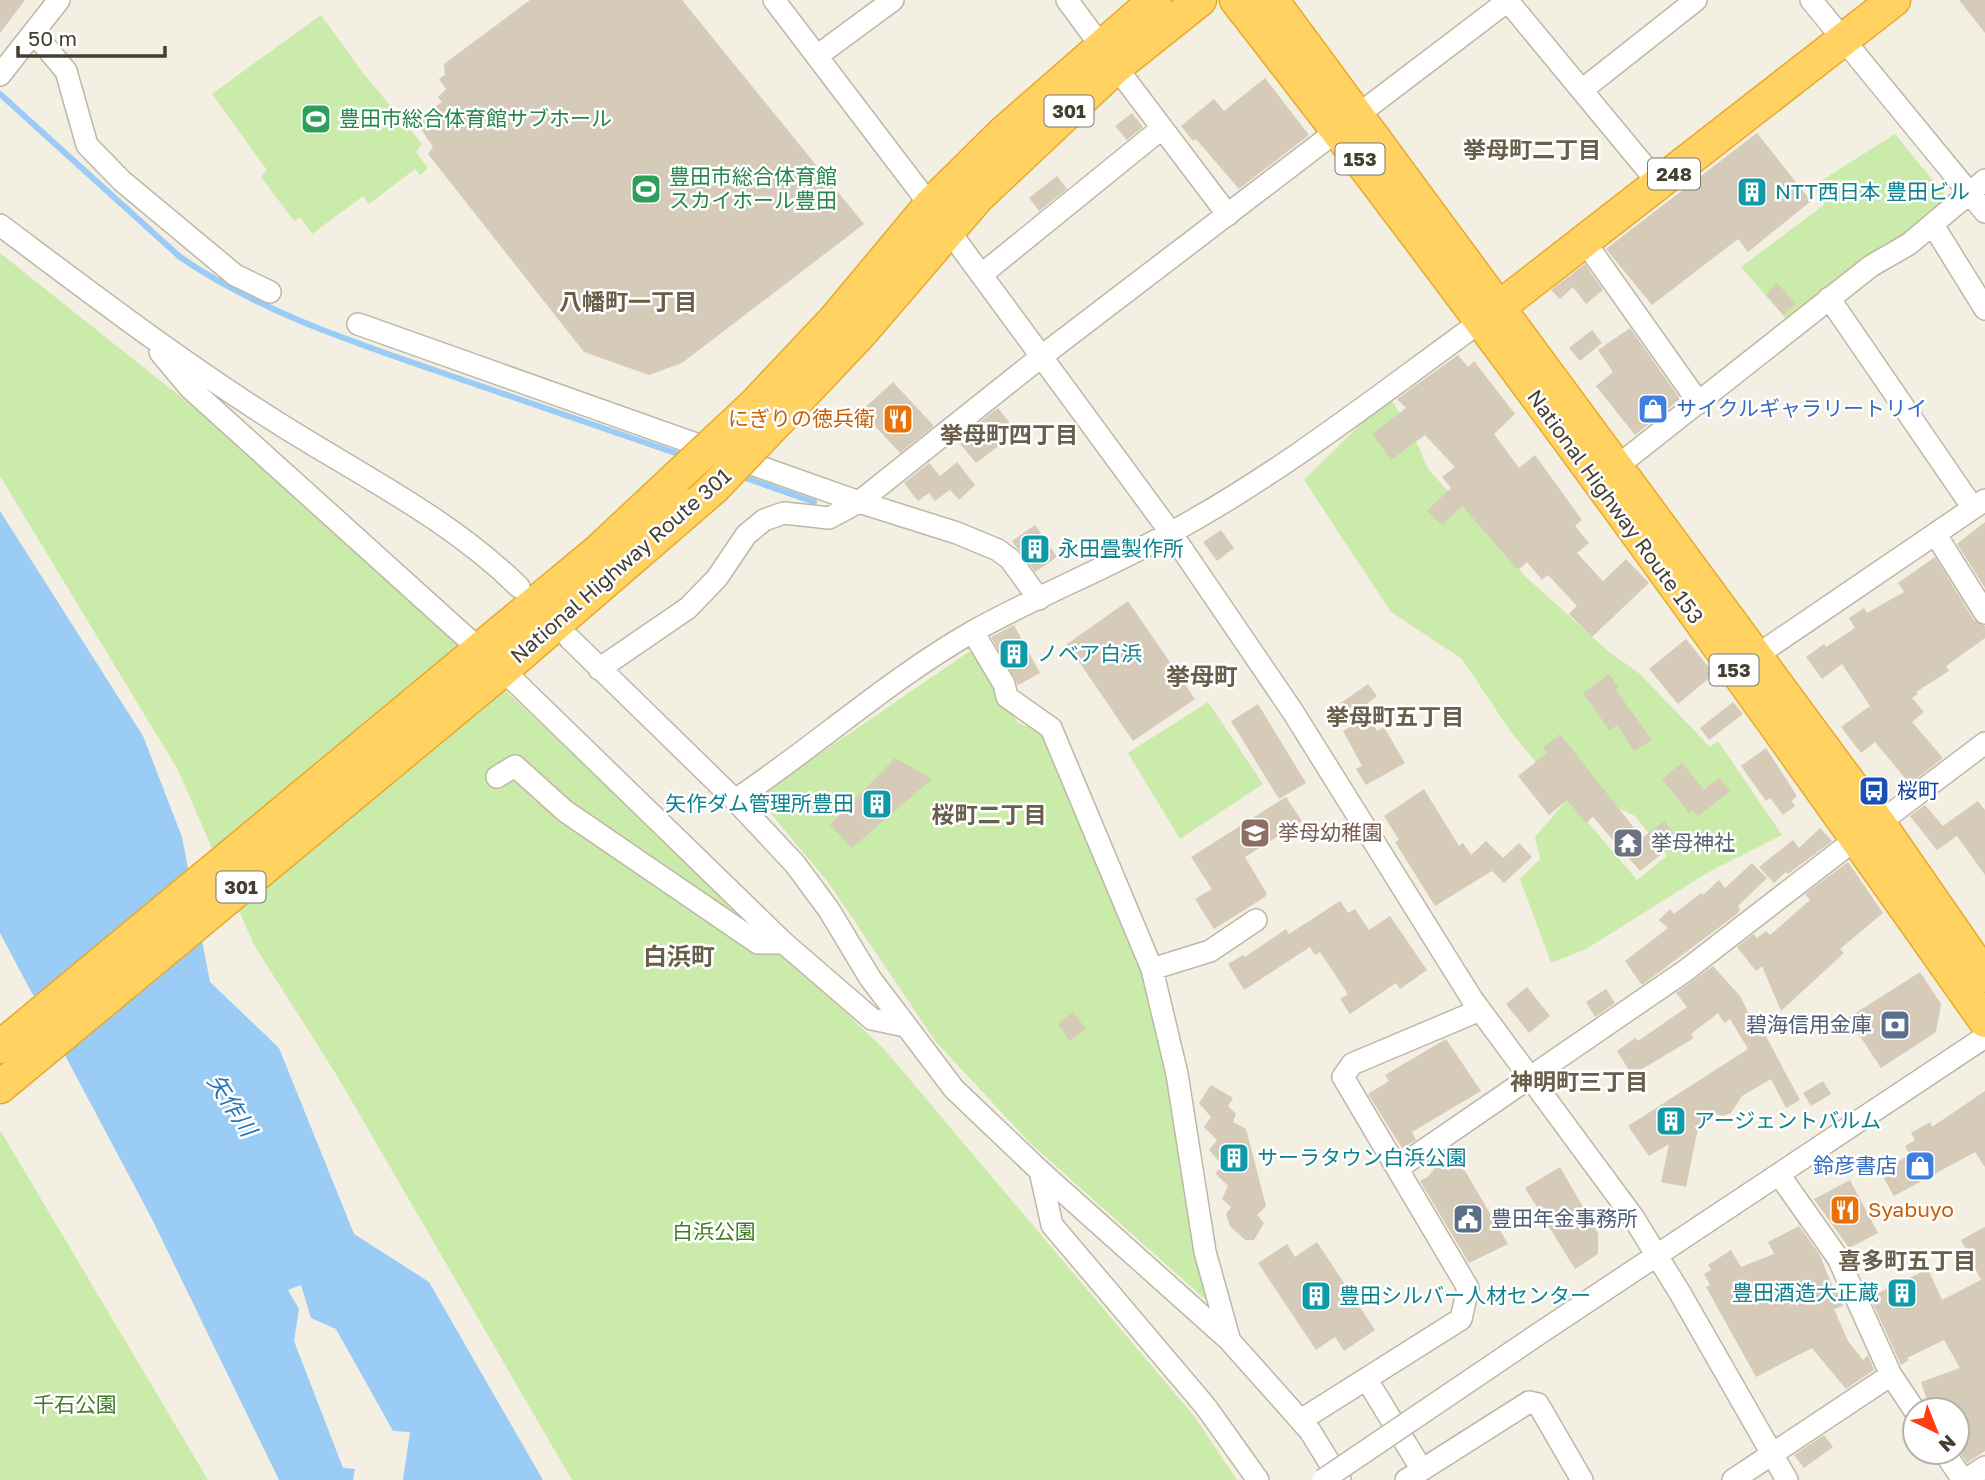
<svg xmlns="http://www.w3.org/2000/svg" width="1985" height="1480" font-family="'Golos Text','Noto Sans JP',sans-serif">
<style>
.green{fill:#caeba9}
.water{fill:#9accf5}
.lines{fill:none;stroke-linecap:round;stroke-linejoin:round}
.stream{stroke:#9accf5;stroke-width:6}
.building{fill:#d5cbb8}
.minor-casing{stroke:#bfb7a5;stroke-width:24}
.highway-casing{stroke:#e8aa29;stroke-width:35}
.minor{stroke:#fff;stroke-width:21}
.highway{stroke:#ffd262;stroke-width:32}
.minor-bridge-casing{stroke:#bfb7a5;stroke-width:24;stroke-linecap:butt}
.highway-bridge-casing{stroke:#e8aa29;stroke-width:35;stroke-linecap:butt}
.minor-bridge{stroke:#fff;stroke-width:21}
.highway-bridge{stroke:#ffd262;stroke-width:32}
.labels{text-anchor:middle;stroke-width:5;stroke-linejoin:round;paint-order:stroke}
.shield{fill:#fff;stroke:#7d7970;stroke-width:2}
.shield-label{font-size:19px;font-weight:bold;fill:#453f33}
.leisure-label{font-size:21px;fill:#27864d;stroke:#fff;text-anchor:start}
.culture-label{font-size:21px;fill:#0d838f;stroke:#fff;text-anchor:start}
.shop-label{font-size:21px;fill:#366cbe;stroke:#fff;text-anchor:start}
.food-label{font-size:21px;fill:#c56008;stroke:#fff;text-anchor:end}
.street-label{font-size:21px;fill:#453f33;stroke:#fff}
.transit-label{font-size:21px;fill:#164399;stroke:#fff;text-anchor:start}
.education-label{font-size:21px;fill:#785e54;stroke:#fff;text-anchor:start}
.worship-label{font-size:21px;fill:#5b616d;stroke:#fff;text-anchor:start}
.service-label{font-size:21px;fill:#4e5e75;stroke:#fff;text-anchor:end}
.park-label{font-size:21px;fill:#407b23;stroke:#fff}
.neighbourhood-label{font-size:23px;font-weight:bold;fill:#695e4a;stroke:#fff}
.water-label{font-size:23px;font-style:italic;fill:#2574b8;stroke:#fff}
.quarter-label{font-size:24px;font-weight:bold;fill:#695e4a;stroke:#fff}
</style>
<rect width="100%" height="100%" fill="#f3efe3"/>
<path class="green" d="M321,15L363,73L422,144L416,152L428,168L420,175L415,169L369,204L363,196L312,234L300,217L294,221L261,177L267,170L212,94Z
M1895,134L1951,203L1789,322L1741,267L1825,204L1813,186Z
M0,253L276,473L884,1049L1194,1416L1237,1480H572L336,1074L254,945L178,770L0,476Z
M1389,396L1414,436L1428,469L1527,578L1609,652L1639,673L1710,747L1718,741L1782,835L1707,873L1586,949L1551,963L1520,879L1540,859L1535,837L1568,799L1637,880L1667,856L1635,816L1544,772L1511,732L1462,659L1391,612L1304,480Z
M973,649L1018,723L1045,733L1096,842L1153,1003L1215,1308L1030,1143L936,1042L828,882L757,797Z
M1208,702L1263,784L1180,839L1128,753Z
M0,1130L208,1480H0Z"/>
<path class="water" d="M0,511L143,736L182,837L210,982L279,1048L354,1234L429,1282L543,1480H403L410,1432L393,1431L336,1329L311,1318L301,1285L288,1290L299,1309L294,1341L343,1468L355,1469L353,1480H279L152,1219L0,933Z"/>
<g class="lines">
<path class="stream" d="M0,94L180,257C259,311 347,340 437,371C519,399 601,428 684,456
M740,476L814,502"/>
</g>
<path class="building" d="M0,0H25L0,33Z
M530,0H682L864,224L682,363L649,375L584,352L428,154L433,147L415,120L442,102L438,97L446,89L439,79L445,75L444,64Z
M1959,0H1985V33Z
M1265,78L1309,135L1239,189L1196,139L1193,141L1181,126L1214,99L1224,111Z
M1132,113L1143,127L1127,140L1115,126Z
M1757,133L1811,201L1748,252L1738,239L1652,305L1606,249Z
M1057,176L1067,189L1039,211L1029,198Z
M1585,264L1603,290L1586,304L1573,287L1560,299L1551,290Z
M1777,283L1796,304L1783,315L1766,295Z
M1630,328L1680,399L1635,435L1596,386L1613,372L1598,350Z
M1592,330L1602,343L1580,361L1569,348Z
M1458,355L1468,367L1474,361L1515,414L1494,434L1519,468L1535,455L1582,520L1575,526L1589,543L1577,553L1603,581L1626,559L1649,583L1592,637L1569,614L1577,606L1548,575L1542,580L1527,562L1518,570L1462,506L1442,525L1427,511L1451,488L1442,477L1455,467L1425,435L1391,460L1372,434L1406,408L1397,399Z
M893,382L934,426L900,453L861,411Z
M998,408L1017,432L976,463L957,440Z
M957,462L975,485L959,500L950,490L935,501L929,493L918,501L904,483L929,463L940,476Z
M1985,522V588L1957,544Z
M1035,525L1057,557L1035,572L1012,541Z
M1221,530L1234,548L1217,561L1203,542Z
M1935,557L1974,620L1985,626V638L1946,666L1949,671L1916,692L1918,694L1912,698L1924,712L1912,722L1943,758L1910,784L1875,742L1861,753L1841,727L1870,706L1842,664L1822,679L1806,657L1824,644L1826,647L1855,628L1849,618L1864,608L1867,613L1904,592L1898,583Z
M1128,601L1195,699L1133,741L1067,644Z
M1014,625L1040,673L1018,685L991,637Z
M1686,639L1714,674L1678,704L1649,669Z
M1609,674L1619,688L1616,690L1652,740L1634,751L1617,725L1610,731L1583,693Z
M1368,684L1377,696L1364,706L1377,731L1384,727L1405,763L1366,785L1356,769L1362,766L1343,731L1352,726L1338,705Z
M1733,702L1743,714L1709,740L1700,728Z
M1258,704L1306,783L1279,799L1231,721Z
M1560,734L1642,838L1664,821L1679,840L1640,871L1593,817L1586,823L1567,800L1549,815L1518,776L1547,753L1543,748Z
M1766,748L1797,796L1791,801L1795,806L1783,815L1770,798L1766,801L1741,766Z
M895,758L932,779L852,848L830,825Z
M1682,763L1704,790L1719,778L1730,791L1698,816L1693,810L1689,813L1662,779Z
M1424,789L1459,846L1463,843L1471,855L1486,841L1503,858L1519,843L1532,857L1504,883L1492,871L1435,906L1395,842L1399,840L1384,816Z
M1286,797L1302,821L1245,857L1267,894L1265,897L1214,929L1195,899L1212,889L1191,857Z
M1978,801L1985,810V875L1957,836L1937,850L1910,816L1925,805L1943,826Z
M1820,828L1832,841L1788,874L1786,872L1774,883L1759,867L1793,840L1799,848Z
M1848,862L1883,913L1840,949L1844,953L1781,1011L1762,966L1756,971L1737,947L1754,934L1757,938L1766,931L1770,935L1810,900L1805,894Z
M1752,863L1767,878L1738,906L1740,910L1737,914L1642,985L1625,961L1668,928L1659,920L1670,909L1674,914L1701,893L1703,895L1719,880L1725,888Z
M1340,901L1348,913L1355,909L1369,930L1390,916L1427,970L1400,989L1396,983L1350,1014L1340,999L1348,994L1320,952L1315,955L1310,947L1244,990L1228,964L1243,955L1245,957L1286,929L1289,934Z
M1713,966L1740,996L1756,1028L1760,1025L1800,1100L1786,1108L1771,1079L1742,1096L1731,1113L1723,1116L1713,1113L1697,1133L1686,1187L1661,1182L1669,1144L1649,1156L1628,1126L1748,1049L1730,1019L1724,1023L1718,1013L1691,1034L1694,1038L1632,1075L1617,1051L1635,1038L1638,1041L1687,1007L1676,993Z
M1920,972L1941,1004L1936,1032L1881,1068L1848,1018Z
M1527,987L1550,1016L1529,1033L1506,1004Z
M1606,989L1615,1003L1595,1017L1586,1002Z
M1073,1012L1086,1029L1070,1041L1058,1024Z
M1446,1039L1481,1091L1412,1132L1416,1140L1402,1148L1368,1094L1389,1081L1385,1075Z
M1823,1081L1831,1094L1811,1106L1803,1093Z
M1211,1085L1233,1098L1228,1106L1236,1114L1233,1122L1246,1129L1266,1206L1257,1215L1264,1223L1254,1240H1245L1230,1226L1226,1214L1231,1207L1222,1199L1228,1186L1215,1173L1223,1166L1209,1150L1217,1140L1204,1127L1211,1117L1199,1103Z
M1985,1091V1167L1975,1152L1894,1196L1880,1172L1910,1155L1905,1146L1915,1140L1911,1133L1930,1122L1932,1127Z
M1458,1159L1508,1244L1469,1263L1420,1181L1429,1176L1436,1166L1447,1165Z
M1560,1167L1598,1233V1254L1575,1269L1525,1188Z
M1850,1180L1878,1233L1849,1248L1814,1199Z
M1799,1226L1820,1255L1834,1291L1837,1290L1843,1306L1834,1309L1848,1341L1863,1360L1868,1355L1874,1370L1846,1389L1812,1348L1756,1377L1706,1287L1710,1285L1704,1274L1711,1270L1708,1265L1731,1250L1741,1267L1774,1254L1768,1242Z
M1985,1227V1451L1967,1463L1957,1448V1410H1930L1921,1382L1960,1368L1944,1340L1907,1358L1909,1360L1901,1365L1870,1297L1928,1269L1942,1300L1981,1280L1961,1240Z
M1317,1242L1375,1330L1344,1351L1335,1337L1316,1350L1258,1263L1287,1244L1295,1257Z
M1824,1435L1833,1447L1804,1468L1794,1455Z"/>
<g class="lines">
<g class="minor-casing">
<path id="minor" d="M774,0L930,205L1171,533L1293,712L1472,999L1633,1217L1680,1293L1787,1480
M1067,0L1101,46
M1507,0L1660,185
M1811,0L1985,212
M34,33L66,71L87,145L122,181L235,275L270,292
M817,56L893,0
M1116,67L1228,215
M0,75L59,0
M1582,90L1696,0
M1359,114L1509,0
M0,225C91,293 181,362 278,423C360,475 449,518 519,587
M1933,225L1985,309
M1585,242L1699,403
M981,275L1161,129
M1829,298L1973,508
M358,324L859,502L957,533L998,550L1010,559L1039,599
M160,352L190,388L479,649
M1615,468L1871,266L1909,244L1985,180
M1936,535L1985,613
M973,632L1004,684L1007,697L1051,728L1152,969L1177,1074L1205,1252L1229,1338
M570,639L735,800L795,864L829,910L870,978L954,1089L1040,1171L1229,1340L1310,1431L1340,1480
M1747,662L1985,500
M599,669L688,608L717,578L746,535L764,520L784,513L829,518L859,502L1042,356L1338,130
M503,670L784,943L872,1019L905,1026
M497,777L515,766L565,811L758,943H784
M735,800C816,746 887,681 972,632C1036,596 1106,569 1170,533C1280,474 1379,395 1480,322
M1879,823L1985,743
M1152,969L1210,951L1256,920
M1398,1168L1685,971L1857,838
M1040,1171L1052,1225L1206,1407L1258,1480
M1780,1176L1838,1258L1891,1375
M1537,1335L1985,1037
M1367,1380L1422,1470
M1301,1420L1461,1319L1468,1288L1343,1077L1352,1064L1480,1010
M1944,1452L1963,1480
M1406,1480L1529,1402L1538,1404L1582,1480
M1733,1480L1891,1375L1915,1411
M1965,1480L1985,1467"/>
</g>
<g class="highway-casing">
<path id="highway" d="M1236,0C1496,333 1742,676 1985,1021
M1272,0L1879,823L1985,976
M1484,319L1894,0
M754,405L835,319L930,205L1004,132L1155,0
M779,420L861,333L978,197L1116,67L1200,0
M0,1047L598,551L677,477
M0,1087L503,670L714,488"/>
</g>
<use href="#minor" class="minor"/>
<use href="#highway" class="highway"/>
<g class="minor-bridge-casing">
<path id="minor-bridge" d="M1323,1480L1537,1335"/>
</g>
<g class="highway-bridge-casing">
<path id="highway-bridge" d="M677,477L754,405
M714,488L779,420"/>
</g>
<use href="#minor-bridge" class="minor-bridge"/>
<use href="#highway-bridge" class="highway-bridge"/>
</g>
<defs>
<g id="stadium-square" transform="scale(1.575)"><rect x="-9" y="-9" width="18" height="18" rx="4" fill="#2e9e5b" stroke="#fff"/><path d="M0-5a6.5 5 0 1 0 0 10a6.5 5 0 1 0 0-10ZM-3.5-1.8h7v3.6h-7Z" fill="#fff"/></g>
<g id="building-square" transform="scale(1.575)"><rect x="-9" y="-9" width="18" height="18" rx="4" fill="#0f9aa8" stroke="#fff"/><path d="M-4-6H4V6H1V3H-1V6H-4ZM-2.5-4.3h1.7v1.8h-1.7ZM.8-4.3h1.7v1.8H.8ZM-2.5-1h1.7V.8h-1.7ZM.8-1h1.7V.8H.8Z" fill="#fff"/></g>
<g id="shop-square" transform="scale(1.575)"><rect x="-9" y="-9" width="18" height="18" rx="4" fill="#3f7fe0" stroke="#fff"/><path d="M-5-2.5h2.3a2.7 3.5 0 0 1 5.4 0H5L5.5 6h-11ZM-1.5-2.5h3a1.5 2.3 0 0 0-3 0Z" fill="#fff"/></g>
<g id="restaurant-square" transform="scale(1.575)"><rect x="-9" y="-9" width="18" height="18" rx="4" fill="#e8710a" stroke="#fff"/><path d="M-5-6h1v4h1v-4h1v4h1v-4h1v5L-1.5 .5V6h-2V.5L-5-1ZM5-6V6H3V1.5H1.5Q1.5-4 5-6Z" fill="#fff"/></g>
<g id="bus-square" transform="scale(1.575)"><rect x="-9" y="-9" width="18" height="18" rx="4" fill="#1a4fb4" stroke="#fff"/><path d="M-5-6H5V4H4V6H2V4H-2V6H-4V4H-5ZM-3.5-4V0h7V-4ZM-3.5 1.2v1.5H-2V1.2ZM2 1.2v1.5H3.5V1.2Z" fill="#fff"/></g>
<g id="school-square" transform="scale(1.575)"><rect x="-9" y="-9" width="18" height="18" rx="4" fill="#8d6e63" stroke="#fff"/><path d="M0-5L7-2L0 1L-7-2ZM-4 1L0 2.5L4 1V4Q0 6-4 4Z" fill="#fff"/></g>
<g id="temple-square" transform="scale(1.575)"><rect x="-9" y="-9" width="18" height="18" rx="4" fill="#6b7280" stroke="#fff"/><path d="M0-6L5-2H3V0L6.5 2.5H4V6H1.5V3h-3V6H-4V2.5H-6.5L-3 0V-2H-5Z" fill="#fff"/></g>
<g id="bank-square" transform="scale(1.575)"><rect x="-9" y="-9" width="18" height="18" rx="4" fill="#5c6f8a" stroke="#fff"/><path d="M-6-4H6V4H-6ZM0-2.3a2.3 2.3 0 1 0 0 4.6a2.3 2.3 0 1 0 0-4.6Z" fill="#fff"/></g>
<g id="civic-square" transform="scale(1.575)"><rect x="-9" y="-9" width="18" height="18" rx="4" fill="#5c6f8a" stroke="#fff"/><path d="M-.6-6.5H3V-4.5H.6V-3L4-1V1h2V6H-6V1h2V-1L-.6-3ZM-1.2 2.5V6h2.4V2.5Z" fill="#fff"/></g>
</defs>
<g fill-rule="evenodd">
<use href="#stadium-square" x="316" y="119"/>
<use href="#stadium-square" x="646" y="189"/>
<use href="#building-square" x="1752" y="192"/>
<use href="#shop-square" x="1653" y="409"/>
<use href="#restaurant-square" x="898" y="419"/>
<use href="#building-square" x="1035" y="549"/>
<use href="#building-square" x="1014" y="654"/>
<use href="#bus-square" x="1874" y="791"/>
<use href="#building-square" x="877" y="804"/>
<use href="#school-square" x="1255" y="833"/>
<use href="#temple-square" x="1628" y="843"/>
<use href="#bank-square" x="1895" y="1025"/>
<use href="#building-square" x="1671" y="1121"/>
<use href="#building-square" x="1234" y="1158"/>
<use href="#shop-square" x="1920" y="1166"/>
<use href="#restaurant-square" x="1845" y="1210"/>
<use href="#civic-square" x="1468" y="1219"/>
<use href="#building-square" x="1902" y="1293"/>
<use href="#building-square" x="1316" y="1296"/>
</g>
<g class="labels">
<g class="shield">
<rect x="1044.5" y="95.5" width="49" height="31" rx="5"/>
<rect x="1335.5" y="143.5" width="49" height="31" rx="5"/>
<rect x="1648" y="158.5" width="52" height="31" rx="5"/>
<rect x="1709.5" y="654.5" width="49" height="31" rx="5"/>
<rect x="216.5" y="871.5" width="49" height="31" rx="5"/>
</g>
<g class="shield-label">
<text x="1069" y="118">301</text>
<text x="1360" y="166">153</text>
<text x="1674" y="181">248</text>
<text x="1734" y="677">153</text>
<text x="241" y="894">301</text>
</g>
<g class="leisure-label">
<text x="339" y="126">豊田市総合体育館サブホール</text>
<text x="669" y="184">豊田市総合体育館<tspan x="669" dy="24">スカイホール豊田</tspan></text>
</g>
<g class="culture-label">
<text x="1775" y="199">NTT西日本 豊田ビル</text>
<text x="1058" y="556">永田畳製作所</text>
<text x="1037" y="661">ノベア白浜</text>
<text x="854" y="811" text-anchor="end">矢作ダム管理所豊田</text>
<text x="1694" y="1128">アージェントバルム</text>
<text x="1257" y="1165">サーラタウン白浜公園</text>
<text x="1879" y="1300" text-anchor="end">豊田酒造大正蔵</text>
<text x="1339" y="1303">豊田シルバー人材センター</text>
</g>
<g class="shop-label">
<text x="1676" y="416">サイクルギャラリートリイ</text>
<text x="1897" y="1173" text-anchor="end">鈴彦書店</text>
</g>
<g class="food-label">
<text x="875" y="426">にぎりの徳兵衛</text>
<text x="1868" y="1217" text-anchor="start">Syabuyo</text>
</g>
<g class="street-label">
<text transform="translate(1615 507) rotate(54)" y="7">National Highway Route 153</text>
<text transform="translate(621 566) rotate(-41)" y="7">National Highway Route 301</text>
</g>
<g class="transit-label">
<text x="1897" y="798">桜町</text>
</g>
<g class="education-label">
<text x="1278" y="840">挙母幼稚園</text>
</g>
<g class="worship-label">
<text x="1651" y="850">挙母神社</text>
</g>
<g class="service-label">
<text x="1872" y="1032">碧海信用金庫</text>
<text x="1491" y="1226" text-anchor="start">豊田年金事務所</text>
</g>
<g class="park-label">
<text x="714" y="1239">白浜公園</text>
<text x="75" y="1412">千石公園</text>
</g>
<g class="neighbourhood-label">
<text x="1532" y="158">挙母町二丁目</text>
<text x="628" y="310">八幡町一丁目</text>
<text x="1009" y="443">挙母町四丁目</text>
<text x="1395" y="725">挙母町五丁目</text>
<text x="989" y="823">桜町二丁目</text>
<text x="1579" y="1090">神明町三丁目</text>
<text x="1907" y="1269">喜多町五丁目</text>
</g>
<g class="water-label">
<text transform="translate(232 1105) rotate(57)" y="8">矢作川</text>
</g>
<g class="quarter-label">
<text x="1202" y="685">挙母町</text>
<text x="679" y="965">白浜町</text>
</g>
</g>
<g transform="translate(1936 1431) rotate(137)"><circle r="33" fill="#ffffff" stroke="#b5b2ad" stroke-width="2"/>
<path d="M0-5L12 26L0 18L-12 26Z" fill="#ff3d0e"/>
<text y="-10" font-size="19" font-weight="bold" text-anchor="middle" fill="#453f33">N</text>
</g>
<path d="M18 46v10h147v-10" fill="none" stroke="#453f33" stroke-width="3.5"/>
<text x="28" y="46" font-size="21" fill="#453f33" stroke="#ffffff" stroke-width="5" paint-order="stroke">50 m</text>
</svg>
